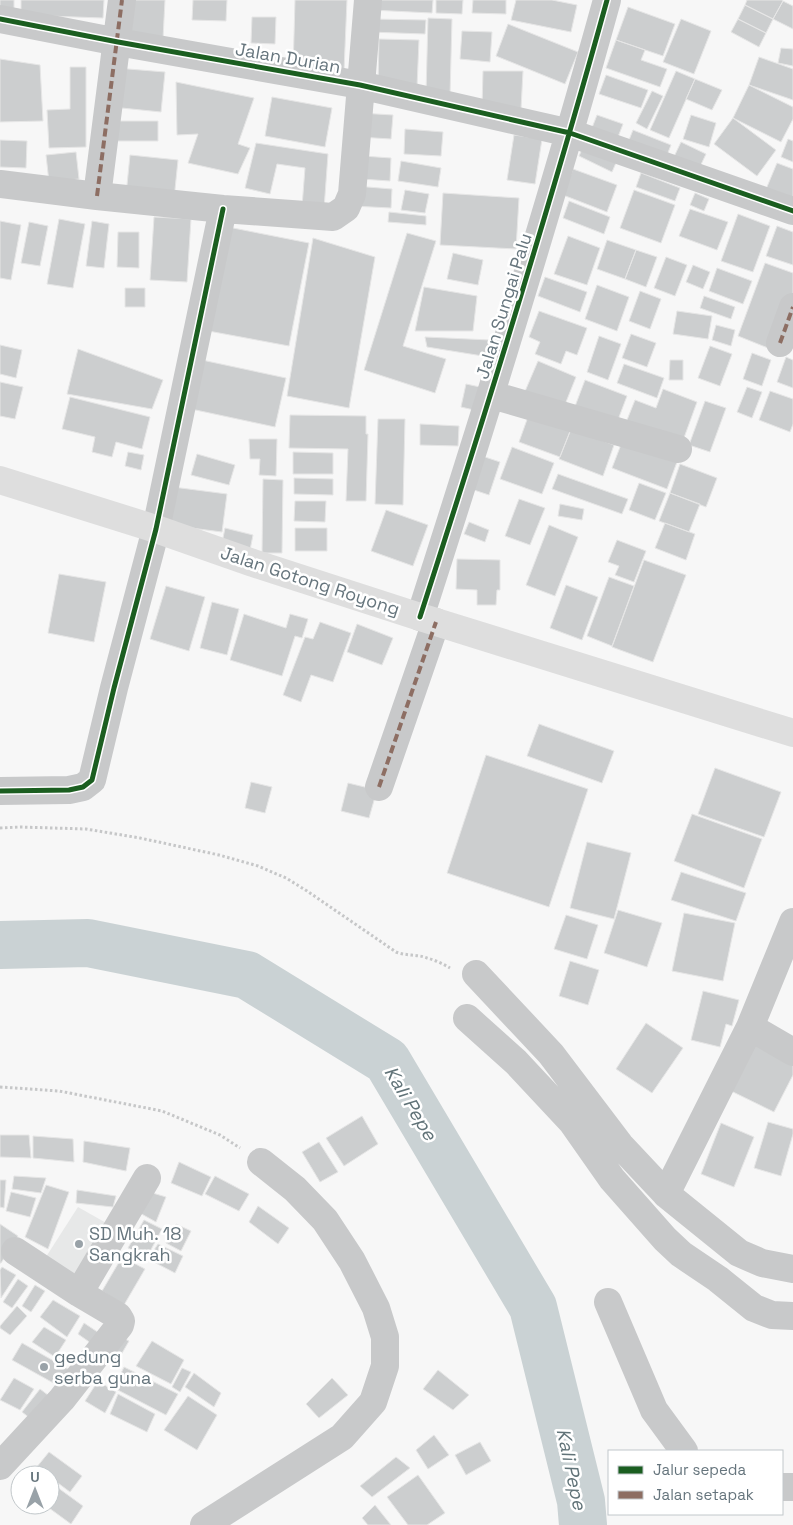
<svg xmlns="http://www.w3.org/2000/svg" width="793" height="1525" font-family="'Space Grotesk',sans-serif">
<style>
.built{fill:#e7e8e8}
.lines{fill:none;stroke-linecap:round;stroke-linejoin:round}
.river{stroke:#cad2d4;stroke-width:48}
.building{fill:#cccecf;stroke:#e6e6e6}
.path{stroke:#c6c7c8;stroke-width:3;stroke-dasharray:2.5 2.5;stroke-linecap:butt}
.minor{stroke:#c8c9ca;stroke-width:28}
.major{stroke:#dedede;stroke-width:28}
.quiet{stroke:#8d6e63;stroke-width:4;stroke-dasharray:8 4;stroke-linecap:butt}
.cycleway-casing{stroke:#fff;stroke-width:8}
.cycleway{stroke:#1b5e20;stroke-width:5}
.poi-dot{fill:#99a2a8;stroke:#fff;stroke-width:2}
.labels{text-anchor:middle;stroke-width:5;stroke-linejoin:round;paint-order:stroke}
.street-label{font-size:18px;fill:#66757d;stroke:#fff}
.poi-label{font-size:18px;fill:#66757d;stroke:#fff;text-anchor:start}
.water-label{font-size:19px;font-style:italic;fill:#617378;stroke:#fff}
</style>
<rect width="100%" height="100%" fill="#f7f7f7"/>
<path class="built" d="M78,1207L115,1228L79,1283L44,1260Z"/>
<g class="lines">
<path class="river" d="M0,945L88,943L247,975L387,1061L533,1307L581,1501L583,1525"/>
</g>
<path class="building" d="M0,0H14V12L0,11Z
M21,0H104L103,18L21,15Z
M129,0H165L163,39L128,38Z
M193,0H227L226,21L192,20Z
M295,0H347L344,71L293,70Z
M371,0H433L432,13L371,10Z
M436,0H463L462,14L436,13Z
M473,0H506V14L472,13Z
M516,0H552L577,5L571,32L511,20Z
M747,0H782L783,1L773,19L745,5Z
M783,1L793,6V29L773,19Z
M745,5L773,19L766,33L738,19Z
M628,7L675,24L663,56L616,40Z
M252,17H276L275,44L251,43Z
M428,18L452,19L450,95L426,94Z
M371,19L426,20L425,34L370,32Z
M681,19L711,31L694,74L663,62Z
M738,19L766,33L759,47L731,32Z
M508,24L578,52L565,84L496,56Z
M462,31L492,32L490,62L460,59Z
M379,39L419,40L417,87L378,86Z
M616,40L645,50L641,60L667,69L660,87L606,68Z
M781,48L793,49V66L778,63Z
M759,57L793,69V100L749,85Z
M0,59L40,65L43,121L0,122Z
M70,67H86V147L49,148L47,110L70,109Z
M116,68L165,72L161,112L112,107Z
M483,71H523L521,109L482,108Z
M676,71L695,79L669,138L650,130Z
M606,75L648,90L641,108L599,94Z
M695,79L722,90L712,110L686,99Z
M176,82L254,98L238,144L250,148L238,174L188,163L198,134L177,135Z
M749,85L793,107V119L781,142L733,118Z
M652,91L663,96L647,129L636,123Z
M272,97L332,108L325,147L265,136Z
M360,113L393,115L391,139L359,137Z
M597,115L623,124L616,142L590,133Z
M691,115L716,123L709,147L683,139Z
M733,118L776,150L757,176L714,144Z
M112,121H158V141H112Z
M405,129L443,132L441,156L404,154Z
M633,130L671,145L665,160L627,145Z
M514,135L542,139L535,184L507,180Z
M788,139L793,141V162L781,157Z
M0,140L27,141L26,168L0,167Z
M586,141L619,156L612,172L579,156Z
M681,142L706,154L697,173L672,161Z
M256,143L328,154L324,209L302,207L305,168L277,164L270,194L245,188Z
M76,152L79,179L49,182L46,155Z
M130,155L178,160L174,199L126,195Z
M363,156L391,158L390,181L361,179Z
M401,161L441,168L438,187L398,181Z
M777,163L793,169V206L764,194Z
M573,169L617,185L607,212L563,195Z
M641,173L680,188L675,201L636,187Z
M355,186L392,189L391,208L353,206Z
M405,190L429,194L425,213L401,210Z
M634,190L675,205L661,243L620,228Z
M443,193L519,198L516,249L440,245Z
M695,193L709,199L704,211L690,205Z
M569,201L610,217L604,234L563,218Z
M690,209L728,222L717,250L679,236Z
M389,212L426,216V225L388,222Z
M738,214L770,226L753,272L721,261Z
M154,217L191,219L187,282L150,280Z
M59,219L85,224L73,288L47,284Z
M0,221L21,225L11,280L0,278Z
M92,221L109,224L104,268L86,266Z
M29,222L48,226L40,266L21,263Z
M223,226L309,243L289,346L203,330Z
M777,226L793,232V265L766,256Z
M118,232H139V268L117,267Z
M407,233L436,241L403,346L446,359L435,393L364,370Z
M568,236L600,248L587,285L554,274Z
M313,238L375,257L349,408L287,396Z
M607,240L636,250L625,279L597,269Z
M636,250L657,257L646,287L625,279Z
M453,253L483,260L478,285L447,279Z
M666,257L687,265L675,296L654,288Z
M765,263L793,273V296L773,350L738,336Z
M693,265L710,272L703,289L686,282Z
M717,268L752,281L743,304L709,291Z
M545,277L587,292L580,312L538,296Z
M597,285L629,297L617,331L585,319Z
M424,287L477,296L473,331H415Z
M125,288H145V307H125Z
M640,291L661,299L650,329L629,321Z
M704,296L735,307L731,319L700,308Z
M539,311L587,328L577,355L566,351L561,364L535,354L540,342L529,337Z
M677,311L712,316L708,339L673,334Z
M716,325L735,330L731,346L712,340Z
M631,334L656,343L647,367L622,358Z
M599,336L621,344L608,380L587,372Z
M425,337L490,340L489,357L427,347Z
M0,345L22,350L16,378L0,374Z
M710,346L732,354L720,386L698,378Z
M78,349L163,380L152,409L67,394Z
M752,353L771,360L762,386L743,379Z
M786,357L793,360V388L777,382Z
M202,360L286,378L275,427L191,409Z
M670,360H683V380H669Z
M538,361L576,377L562,412L523,396Z
M624,364L664,378L657,398L617,383Z
M585,380L627,396L616,425L574,409Z
M0,382L23,387L15,419L0,416Z
M466,384L480,387L474,410L461,407Z
M747,387L762,392L752,418L737,412Z
M663,389L697,402L681,446L625,425L635,400L656,408Z
M770,391L793,399V424L790,432L759,420Z
M70,397L150,417L142,449L116,442L112,457L92,452L95,437L62,429Z
M705,401L726,408L710,452L689,445Z
M529,414L571,429L560,457L519,442Z
M290,415L366,416V434H368L366,501H346L348,449L289,448Z
M378,419H405L403,505L375,504Z
M420,424L459,426L458,446L420,445Z
M571,429L614,445L603,476L559,459Z
M249,439H277L276,476L259,475L260,459H250Z
M622,442L677,462L667,489L612,468Z
M512,447L554,463L542,494L500,479Z
M128,452L144,455L141,470L125,466Z
M293,452L333,453V474H293Z
M197,454L235,465L229,485L191,475Z
M479,455L500,462L489,495L468,488Z
M680,464L717,478L706,507L670,493Z
M558,474L628,499L622,514L552,489Z
M294,478L333,479V495L294,494Z
M263,479L283,480L282,553H262Z
M639,483L666,493L655,520L629,510Z
M173,487L227,494L222,532L168,525Z
M670,493L700,504L689,532L659,521Z
M519,499L545,508L530,545L505,536Z
M295,501H326L325,522L294,521Z
M560,504L584,509L582,520L558,516Z
M386,510L428,525L413,566L371,551Z
M469,522L489,530L485,542L464,534Z
M665,523L695,534L686,560L655,548Z
M549,525L578,537L555,596L526,585Z
M225,528L253,535L250,550L222,543Z
M295,528H327V551H295Z
M617,540L646,551L634,582L615,575L619,566L608,562Z
M457,559L500,560V590H497L496,605H477V590L456,589Z
M644,560L686,575L653,662L612,647Z
M59,574L106,582L94,642L48,633Z
M609,577L634,586L612,646L587,636Z
M566,585L598,597L582,640L550,628Z
M166,586L205,597L189,651L150,639Z
M212,602L239,609L227,655L200,648Z
M244,614L286,628L290,614L308,619L302,638L295,636L282,676L230,660Z
M320,622L351,633L333,682L311,675L301,702L283,695L305,637L313,639Z
M357,624L393,638L382,665L347,652Z
M539,724L614,751L602,783L527,756Z
M486,755L588,789L549,907L447,873Z
M715,768L781,792L764,837L698,814Z
M251,782L272,787L265,813L245,808Z
M348,783L377,790L369,818L341,811Z
M692,814L762,839L744,888L674,861Z
M587,842L631,853L614,919L570,908Z
M681,872L746,893L736,921L671,900Z
M618,910L662,923L647,967L604,953Z
M684,913L735,923L723,981L672,971Z
M566,915L598,925L587,959L554,949Z
M570,961L599,970L588,1005L559,996Z
M703,991L739,1000L732,1026L726,1024L720,1047L691,1040Z
M646,1023L683,1048L652,1093L616,1069Z
M755,1038L793,1057V1075L774,1112L729,1090Z
M362,1116L378,1144L344,1166L326,1138Z
M768,1122L793,1129V1134L781,1176L754,1168Z
M721,1123L754,1137L734,1187L701,1174Z
M0,1135H29L31,1158L0,1157Z
M33,1136L73,1139L74,1162L33,1158Z
M84,1141L130,1148L126,1171L83,1162Z
M319,1142L338,1172L320,1182L302,1152Z
M179,1162L211,1177L202,1196L171,1183Z
M14,1176L46,1178L41,1193L12,1189Z
M215,1176L249,1194L239,1211L205,1194Z
M0,1180H6L4,1208L0,1207Z
M46,1185L69,1192L48,1249L25,1237Z
M77,1190L116,1196L113,1207L76,1203Z
M146,1191L166,1197L156,1222L138,1212Z
M11,1192L36,1198L30,1217L6,1211Z
M258,1206L289,1228L278,1244L249,1222Z
M144,1220L162,1229L147,1257L128,1248Z
M0,1224L18,1236L1,1263H0Z
M176,1224L191,1231L181,1251L166,1243Z
M158,1244L183,1256L175,1273L148,1259Z
M122,1257L145,1269L124,1305L102,1291Z
M2,1267L16,1275L1,1298L0,1270Z
M18,1279L28,1286L12,1308L3,1302Z
M35,1285L45,1291L31,1312L22,1306Z
M53,1300L80,1316L67,1337L40,1317Z
M17,1306L27,1316L10,1335L0,1328V1326Z
M84,1323L102,1335L95,1346L78,1334Z
M44,1327L66,1340L55,1357L32,1342Z
M117,1335L129,1341L114,1367L102,1361Z
M152,1341L184,1360L171,1384L136,1366Z
M22,1343L75,1373L66,1390L12,1360Z
M124,1367L178,1394L166,1415L114,1388Z
M182,1368L191,1372L180,1392L172,1387Z
M438,1370L469,1395L453,1410L423,1389Z
M194,1373L221,1393L214,1407L185,1387Z
M14,1378L34,1389L20,1410L0,1400Z
M332,1378L348,1395L319,1418L306,1404Z
M98,1381L116,1392L105,1413L85,1401Z
M40,1389L57,1402L39,1425L22,1412Z
M118,1394L155,1414L147,1432L110,1414Z
M188,1396L217,1415L197,1450L164,1430Z
M434,1435L449,1455L428,1469L416,1450Z
M480,1442L491,1461L466,1475L455,1455Z
M49,1452L82,1476L70,1492L50,1477V1475H47L36,1468Z
M396,1457L410,1468L372,1497L360,1486Z
M418,1475L445,1513L427,1525H408L387,1497Z
M50,1482L83,1506L71,1524L45,1505H50Z
M375,1505L391,1525H368L362,1518Z"/>
<g class="lines">
<path class="path" d="M0,828L20,827L86,829L140,838L219,855L258,866L286,878L307,891L396,952C406,956 417,954 427,958C435,960 443,964 450,968
M0,1087L59,1091L162,1111L220,1135L240,1148"/>
<path class="minor" d="M0,19L118,42L360,85L570,133L793,211
M0,184L97,196L223,209L333,217L346,208L352,194L368,0
M97,196L122,0
M780,343L793,307
M492,395L678,449
M420,617C486,412 550,207 607,0
M379,787L436,622
M0,791L69,790L83,787L92,780L114,688L156,529L223,209
M476,974L551,1054L620,1145L666,1194L739,1253L762,1263L793,1269
M467,1018L516,1062L572,1122L612,1179L665,1239L681,1254L718,1279L754,1308L772,1315L793,1316
M750,1027L793,1052
M666,1194L750,1027L793,922
M79,1293L147,1178
M608,1302L654,1410L684,1451
M0,1466L62,1399L120,1325L121,1321L118,1316L79,1293L15,1251
M782,1487H793
M204,1525L342,1437L373,1402L385,1366V1337L376,1308L352,1261L325,1220L295,1189L261,1162"/>
<path class="major" d="M0,480L156,529L253,563L420,617L793,733"/>
<path class="quiet" d="M97,196L122,0
M780,343L793,307
M379,787L436,622"/>
<g class="cycleway-casing">
<path id="cycleway" d="M0,19L118,42L360,85L570,133L793,211
M420,617C486,412 550,207 607,0
M0,791L69,790L83,787L92,780L114,688L156,529L223,209"/>
</g>
<use href="#cycleway" class="cycleway"/>
</g>
<g class="poi-dot">
<circle cx="79" cy="1244" r="5"/>
<circle cx="44" cy="1367" r="5"/>
</g>
<g class="labels">
<g class="street-label">
<text transform="translate(288 58) rotate(10)" y="6">Jalan Durian</text>
<text transform="translate(504 306) rotate(-73)" y="6">Jalan Sungai Palu</text>
<text transform="translate(310 581) rotate(18)" y="6">Jalan Gotong Royong</text>
</g>
<g class="poi-label">
<text x="89" y="1240">SD Muh. 18<tspan x="89" dy="21">Sangkrah</tspan></text>
<text x="54" y="1363">gedung<tspan x="54" dy="21">serba guna</tspan></text>
</g>
<g class="water-label">
<text transform="translate(411 1103) rotate(59)" y="7">Kali Pepe</text>
<text transform="translate(572 1469) rotate(78)" y="7">Kali Pepe</text>
</g>
</g>
<rect x="608" y="1450" width="175" height="65" fill="#ffffff" stroke="#c2c8cb"/>
<rect x="618" y="1466" width="25" height="8" fill="#1b5e20" stroke="#c2c8cb"/>
<text x="653" y="1475" font-size="15" fill="#66757d">Jalur sepeda</text>
<rect x="618" y="1491" width="25" height="8" fill="#8d6e63" stroke="#c2c8cb"/>
<text x="653" y="1500" font-size="15" fill="#66757d">Jalan setapak</text>
<g transform="translate(35 1490)"><circle r="24" fill="#ffffff" stroke="#c2c8cb"/>
<path d="M0-4L9 19L0 12L-9 19Z" fill="#99a2a8"/>
<text y="-8" font-size="14" font-weight="bold" text-anchor="middle" fill="#66757d">U</text>
</g>
</svg>
